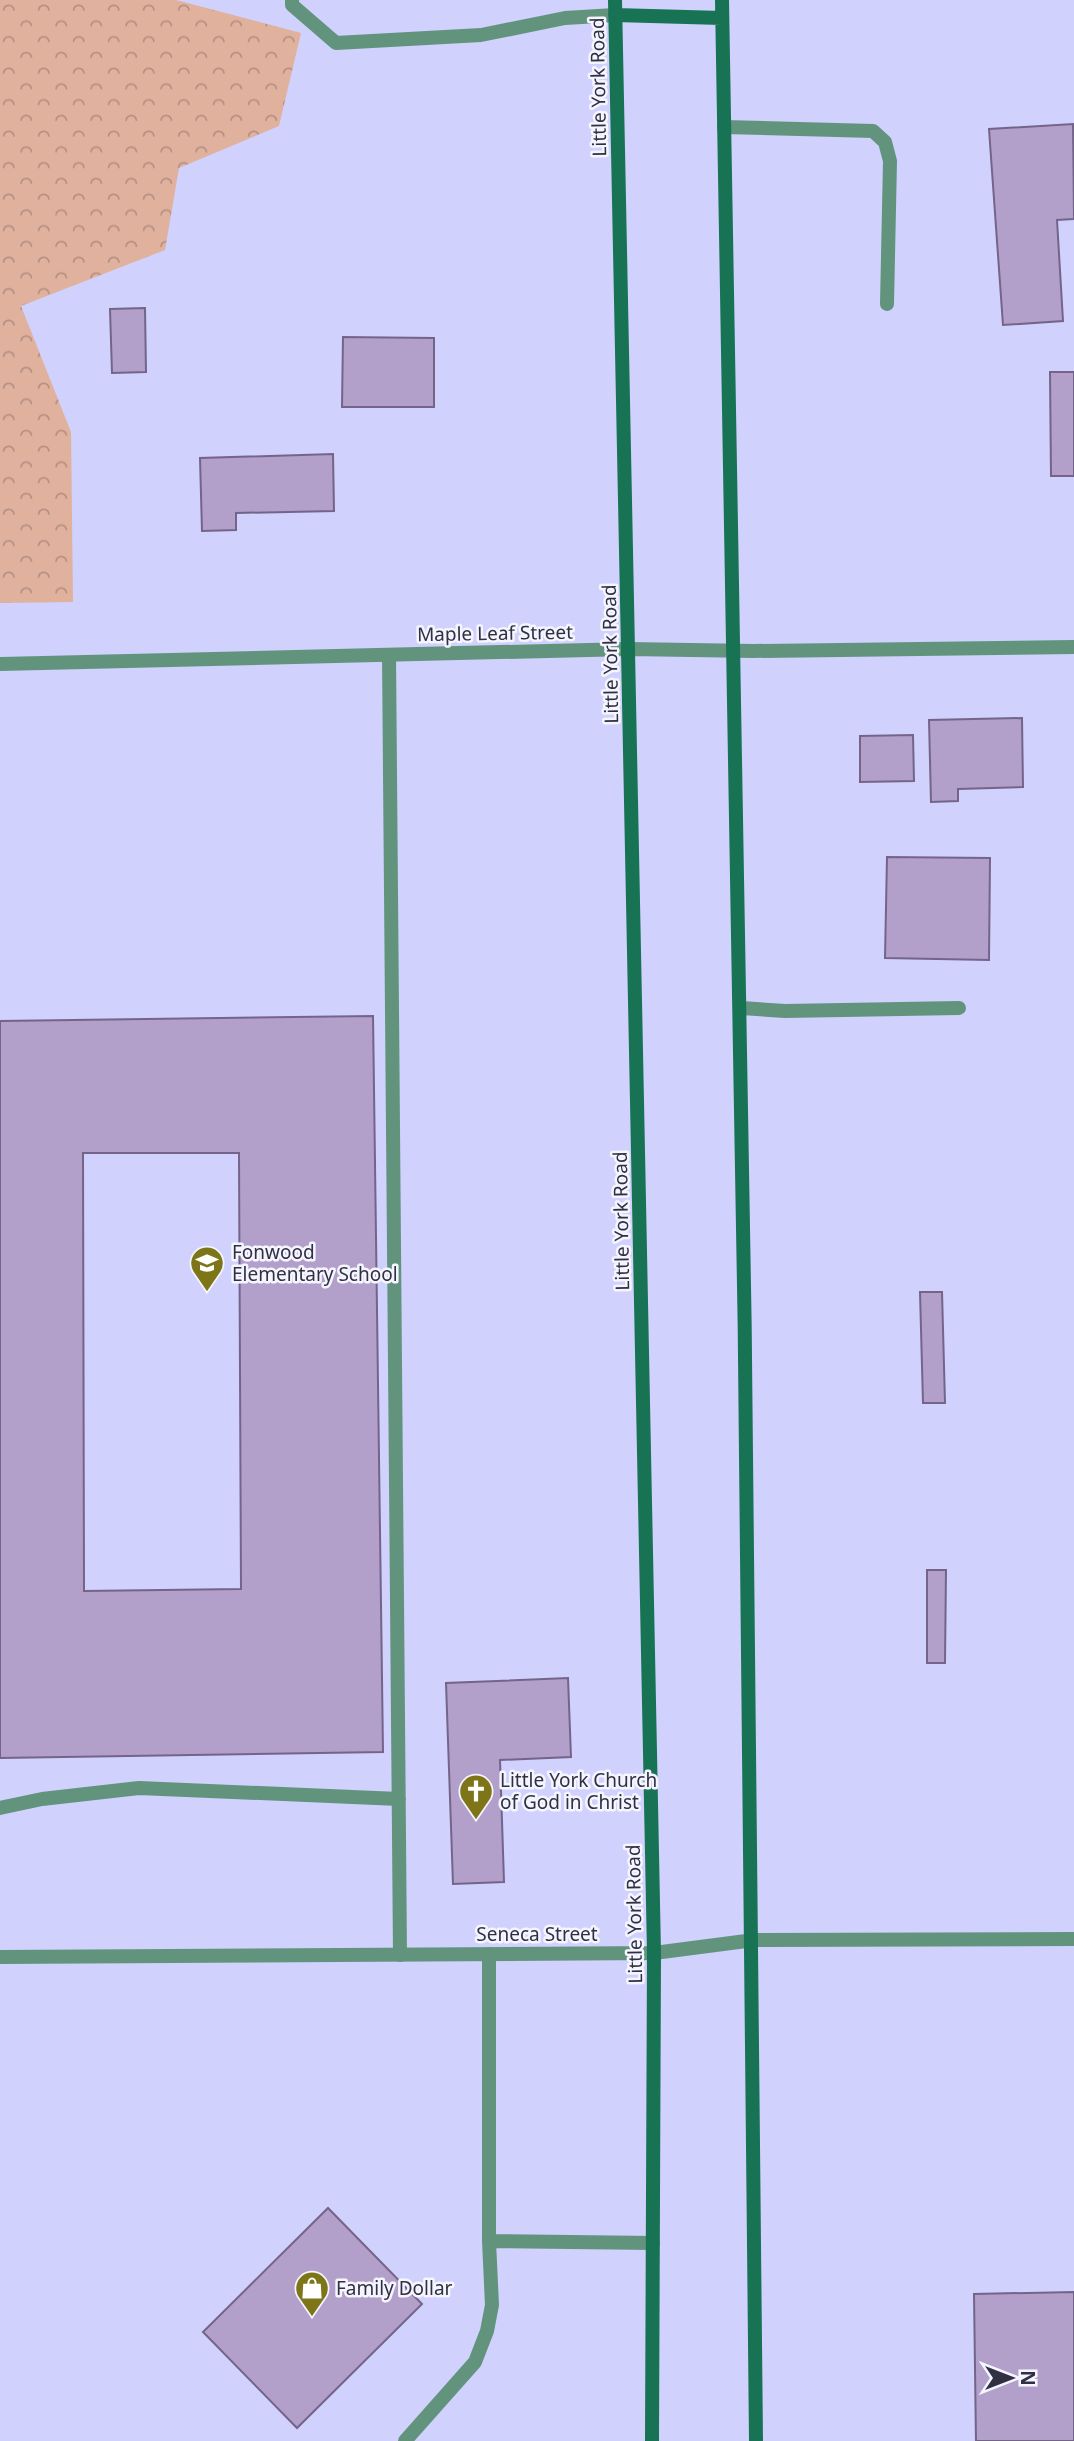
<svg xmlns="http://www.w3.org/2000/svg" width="1074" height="2441" font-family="'Noto Sans',sans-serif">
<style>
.forest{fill:url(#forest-crowns)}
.building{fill:#b2a0ca;stroke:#74648a;stroke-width:2;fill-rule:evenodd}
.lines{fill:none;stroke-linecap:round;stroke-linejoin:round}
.service{stroke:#62947d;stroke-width:14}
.minor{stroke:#62947d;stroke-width:14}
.secondary{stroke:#177353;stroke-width:14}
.labels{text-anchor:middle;stroke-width:5;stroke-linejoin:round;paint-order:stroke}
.street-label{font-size:19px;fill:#303042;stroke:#f5f5ff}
.poi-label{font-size:19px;fill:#303042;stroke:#f5f5ff;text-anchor:start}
</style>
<defs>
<pattern id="forest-crowns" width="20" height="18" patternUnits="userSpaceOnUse" patternTransform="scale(1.75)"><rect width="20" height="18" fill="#e0b19d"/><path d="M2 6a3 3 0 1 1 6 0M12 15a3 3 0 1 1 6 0" fill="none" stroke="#b69082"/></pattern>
</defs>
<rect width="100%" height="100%" fill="#d0d1fd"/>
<path class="forest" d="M0,0H176L301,33L279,126L179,168L165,250L21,306L71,432L73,602L0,603Z"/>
<path class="building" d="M1073,124L1074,219L1057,220L1063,321L1003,325L989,129Z
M145,308L146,372L112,373L110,309Z
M343,337L434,338V407H342Z
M1050,372H1074V476H1051Z
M333,454L334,511L236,513V530L202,531L200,458Z
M1022,718L1023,787L958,789V801L931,802L929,720Z
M913,735L914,781L860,782V736Z
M887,857L990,858L989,960L885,958Z
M373,1016L383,1752L0,1758V1021ZM83,1153H239L241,1589L84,1591Z
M920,1292H942L945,1403H923Z
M927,1570H946L945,1663H927Z
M568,1678L571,1757L500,1760L504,1882L453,1884L446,1683Z
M328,2208L422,2304L297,2428L203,2332Z
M1074,2292V2441H976L974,2294Z"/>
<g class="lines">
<path class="service" d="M292,0V5L336,43L481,35L565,18L615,15
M724,127L873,131L885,142L890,161L887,304
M389,655L400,1955
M741,1008L785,1011L959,1008
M0,1808L42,1799L139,1788L399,1799
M489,1954V2241L653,2243
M405,2441L475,2362L487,2331L492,2305L489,2241"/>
<path class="minor" d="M0,664L629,649L753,651L1074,647
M0,1957L654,1953L754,1940L1074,1939"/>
<path class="secondary" d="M615,0L654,1953L652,2441
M722,0C737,814 752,1627 756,2441
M615,15L722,18"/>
</g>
<defs>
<g id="school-pin" transform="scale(1.75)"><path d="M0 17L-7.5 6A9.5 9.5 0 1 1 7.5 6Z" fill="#7d7518" stroke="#f5f5ff"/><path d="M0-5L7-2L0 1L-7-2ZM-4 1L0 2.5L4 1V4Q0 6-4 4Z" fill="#fff"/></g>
<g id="church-pin" transform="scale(1.75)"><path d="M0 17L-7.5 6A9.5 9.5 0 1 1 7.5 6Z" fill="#7d7518" stroke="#f5f5ff"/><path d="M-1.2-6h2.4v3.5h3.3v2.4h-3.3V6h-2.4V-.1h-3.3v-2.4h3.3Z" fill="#fff"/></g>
<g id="shop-pin" transform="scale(1.75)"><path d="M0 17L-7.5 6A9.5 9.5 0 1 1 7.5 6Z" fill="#7d7518" stroke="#f5f5ff"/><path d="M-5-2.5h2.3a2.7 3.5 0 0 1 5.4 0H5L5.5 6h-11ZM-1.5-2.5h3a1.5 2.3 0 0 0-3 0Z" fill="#fff"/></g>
</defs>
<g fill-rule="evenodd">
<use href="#school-pin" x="207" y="1263"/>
<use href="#church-pin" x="476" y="1791"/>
<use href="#shop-pin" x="312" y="2288"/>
</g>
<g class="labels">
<g class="street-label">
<text transform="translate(598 87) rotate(-91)" y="7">Little York Road</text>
<text transform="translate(495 633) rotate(-1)" y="7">Maple Leaf Street</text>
<text transform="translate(610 654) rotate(-91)" y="7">Little York Road</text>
<text transform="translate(621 1221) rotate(-91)" y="7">Little York Road</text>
<text transform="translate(634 1914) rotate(-91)" y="7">Little York Road</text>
<text x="537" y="1941">Seneca Street</text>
</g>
<g class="poi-label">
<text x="232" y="1259">Fonwood<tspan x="232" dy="22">Elementary School</tspan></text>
<text x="500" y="1787">Little York Church<tspan x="500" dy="22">of God in Christ</tspan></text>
<text x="336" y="2295">Family Dollar</text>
</g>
</g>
<g transform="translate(1011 2378) rotate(90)" stroke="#f5f5ff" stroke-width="5" paint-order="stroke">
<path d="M0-5L12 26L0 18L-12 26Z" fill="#303042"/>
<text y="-10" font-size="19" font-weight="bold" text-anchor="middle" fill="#303042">N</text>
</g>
</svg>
